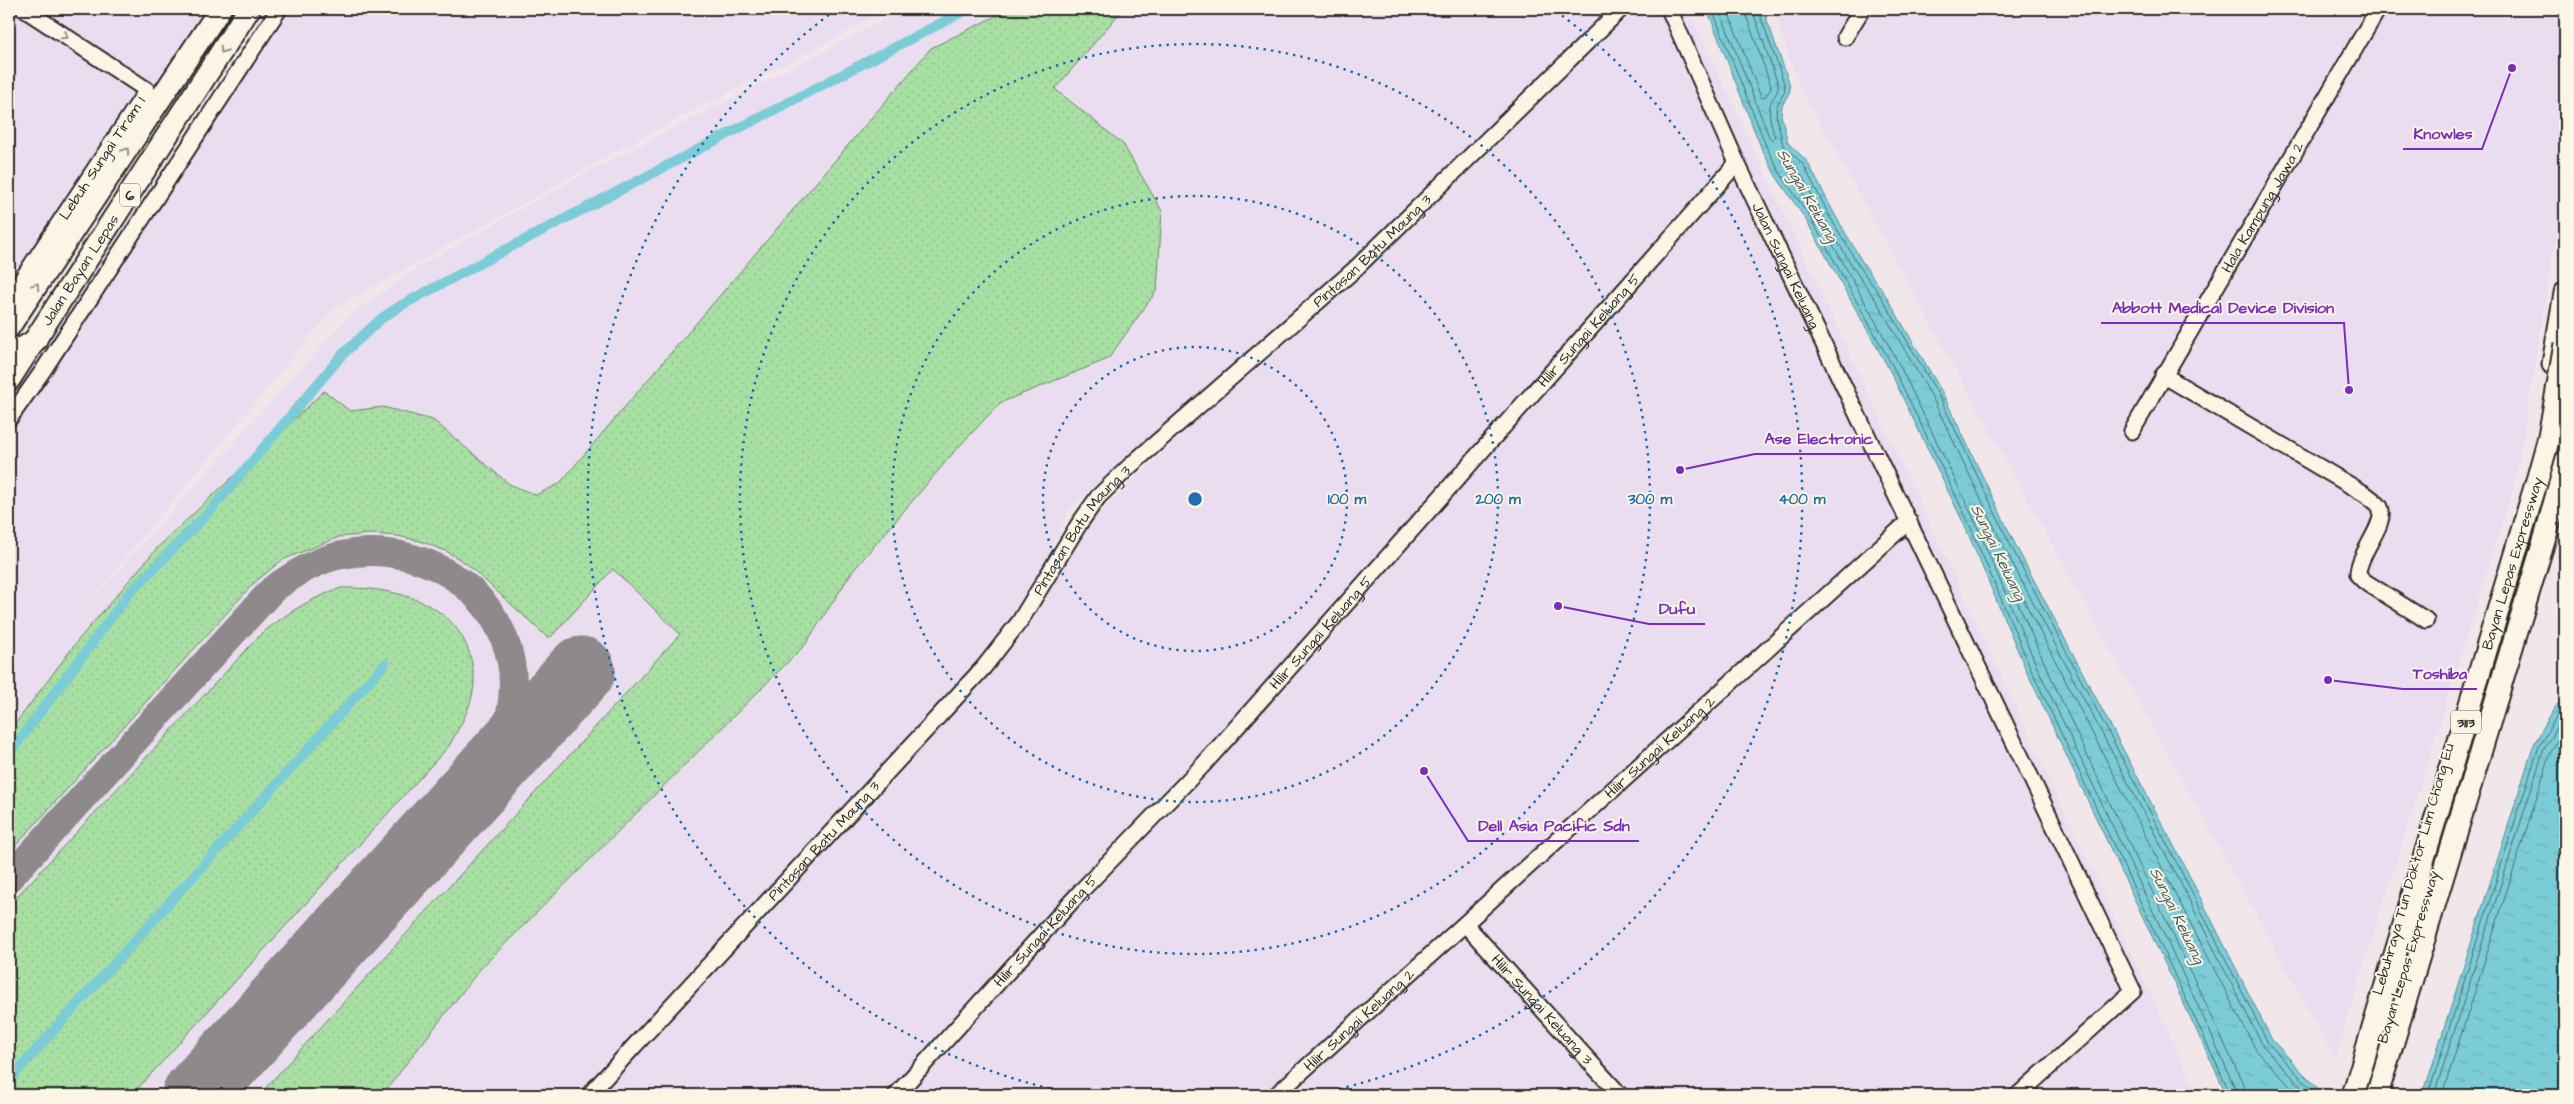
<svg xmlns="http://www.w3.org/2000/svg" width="2574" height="1104" font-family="'Architects Daughter',sans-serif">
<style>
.built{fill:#e9ddef}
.grass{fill:url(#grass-dots);stroke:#6a8567}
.water{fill:url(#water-ripples);stroke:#5c8c92}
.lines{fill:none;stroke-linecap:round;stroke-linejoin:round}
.shore{stroke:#4b6b70;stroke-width:1}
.canal{stroke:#7cccd7;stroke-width:10}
.taxiway{stroke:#8e898b;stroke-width:28}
.runway{stroke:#8e898b;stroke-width:69}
.minor-casing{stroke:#2b2b2b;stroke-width:19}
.highway-casing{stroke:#2b2b2b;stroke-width:25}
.minor{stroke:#fcf5e5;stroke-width:15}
.highway{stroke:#fcf5e5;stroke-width:21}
.highway-bridge-casing{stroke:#2b2b2b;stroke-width:25;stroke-linecap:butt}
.highway-bridge{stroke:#fcf5e5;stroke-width:21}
.oneway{stroke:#949088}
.ring{fill:none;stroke:#1f6fb2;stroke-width:2.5;stroke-dasharray:2.5 5}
.labels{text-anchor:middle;stroke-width:4;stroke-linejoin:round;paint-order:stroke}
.shield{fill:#fcf5e5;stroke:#6a6863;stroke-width:1}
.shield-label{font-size:14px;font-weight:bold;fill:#2b2b2b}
.street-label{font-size:15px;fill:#2b2b2b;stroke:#fcf5e5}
.water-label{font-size:16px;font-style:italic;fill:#435b5f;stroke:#fcf5e5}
.centre{fill:#1f6fb2;stroke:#fcf5e5;stroke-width:2.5}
.ring-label{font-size:15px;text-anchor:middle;font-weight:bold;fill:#1f6fb2;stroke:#fcf5e5;stroke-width:4;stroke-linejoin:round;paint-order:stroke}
.leader{fill:none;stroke:#7b2cbf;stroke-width:2}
.callout-dot{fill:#7b2cbf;stroke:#fcf5e5;stroke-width:2}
.callout-label{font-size:16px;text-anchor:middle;font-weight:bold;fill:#7b2cbf;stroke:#fcf5e5;stroke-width:4;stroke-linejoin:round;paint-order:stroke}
</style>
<defs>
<pattern id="grass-dots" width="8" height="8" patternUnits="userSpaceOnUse" patternTransform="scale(1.25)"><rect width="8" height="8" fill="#a8dfa3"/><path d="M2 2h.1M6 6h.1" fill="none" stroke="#91c08c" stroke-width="1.8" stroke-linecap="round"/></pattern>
<pattern id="water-ripples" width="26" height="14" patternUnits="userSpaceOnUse" patternTransform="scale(1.25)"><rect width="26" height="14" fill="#7cccd7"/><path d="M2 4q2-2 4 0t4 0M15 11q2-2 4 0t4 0" fill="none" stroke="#6bafb9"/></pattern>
</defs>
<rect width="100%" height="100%" fill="#f1e7eb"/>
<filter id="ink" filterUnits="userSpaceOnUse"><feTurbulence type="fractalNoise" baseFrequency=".02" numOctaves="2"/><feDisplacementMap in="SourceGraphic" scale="10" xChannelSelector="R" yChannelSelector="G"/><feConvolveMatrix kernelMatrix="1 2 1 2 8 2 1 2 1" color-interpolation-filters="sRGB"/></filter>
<g filter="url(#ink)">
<path class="built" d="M9,9H215L9,312Z
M269,9H885L842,35L635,141L337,307L304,343L76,617L350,315L418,267L594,169L906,9H1613L1348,267L1070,508L1035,583L1001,633L939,708L581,1095H9V401Z
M1629,9H1688L2198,1095H602L1021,639L1090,522Z
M1773,9H2565V179L2516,479L2335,1058L1799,85Z"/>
<path class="grass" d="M1010,9H1123L1055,89L1123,144L1162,211L1157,290L1108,359L1000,403L954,452L852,572L805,645L481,968L382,1095H259L680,634L613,569L551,637H547L467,564L446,551L420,541L398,536L370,534L339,537L282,560L254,583L9,853V732L79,639L158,547L324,391L350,411L383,407L433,420L509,484L536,495L559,484L931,48Z
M341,588C402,587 469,605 474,678C475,702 460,726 449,746L132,1095H9V905L262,633C289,612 309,599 341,588Z"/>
<path class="water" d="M1707,9H1763L1789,82L1790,91L1782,106L1781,115L1788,143L1807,161L1835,215L1863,263L1886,296L1942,392L2017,548L2186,869L2272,1040L2324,1095H2227L2027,672L1963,522L1889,369L1806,220L1776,176L1762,150Z
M2565,694V1095H2423L2534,744L2552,712Z"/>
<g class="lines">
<path class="shore" d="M1712,9L1767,148L1780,173L1810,217L1893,367L1967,519L2031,669L2231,1095
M1719,9L1770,139L1773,140L1775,138C1772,127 1767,113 1771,102C1774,95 1779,93 1778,84L1752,9
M1727,9L1761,97L1764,98L1770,90L1771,86L1744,9
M1758,9L1784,83L1785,91L1777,105L1776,114L1783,145L1803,164L1830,217L1859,266L1882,298L1938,394L2013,550L2181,871L2268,1043L2317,1095
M2238,1095L2207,1025L2037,667L1973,517L1899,364L1816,214L1778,155L1779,152L1797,167L1825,220L1854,269L1877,302L1932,397L2007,553L2176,874L2263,1046L2309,1095
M2245,1095L2244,1086C2168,919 2083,755 2010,585L2012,582L2015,583L2256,1050L2298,1095
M2428,1095L2539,746L2565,702
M2434,1095L2544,749L2565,713
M2442,1095L2551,752L2565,726"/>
<path class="canal" d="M9,754L128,595L210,511L342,355L382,318L402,305L488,259L968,9
M9,1080L385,664"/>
<path class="taxiway" d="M9,878L273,589C293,575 313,562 337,556C431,534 528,607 511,708C506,738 488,765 473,790"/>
<path class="runway" d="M196,1095L581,671"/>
<g class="minor-casing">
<g id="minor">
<path id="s1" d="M1669,9L1737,163L2133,991L2018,1095"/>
<path d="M1845,37L1862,9"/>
<path id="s2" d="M9,299L147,90L24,9"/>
<path d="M2163,375L2365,494C2370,498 2377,502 2380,507C2388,524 2357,554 2358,575L2364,581L2426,620"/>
<path d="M9,419L42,372L279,9"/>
<path id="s3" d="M2132,431L2378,9"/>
<path id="s4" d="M1465,924L1620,1095"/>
<path id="s5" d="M589,1095L984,667L1020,621L1079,524L1098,497L1131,465L1354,270L1621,9"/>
<path id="s6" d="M896,1095L1082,890L1204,764L1737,163"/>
<path id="s7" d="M1276,1095L1909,521"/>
</g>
</g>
<g class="highway-casing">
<g id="highway">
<path d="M9,327L220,9"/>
<path d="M9,346L19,350L36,340"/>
<path d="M2553,364L2565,293"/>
<path id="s8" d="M9,380L249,9"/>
<path d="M2377,1095L2547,531L2565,462"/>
</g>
</g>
<use href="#minor" class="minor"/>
<use href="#highway" class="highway"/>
<g class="highway-bridge-casing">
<g id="highway-bridge">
<path id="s9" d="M2353,1095L2538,477L2549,437L2565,344"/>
</g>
</g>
<use href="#highway-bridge" class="highway-bridge"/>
</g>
<defs><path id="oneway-chevron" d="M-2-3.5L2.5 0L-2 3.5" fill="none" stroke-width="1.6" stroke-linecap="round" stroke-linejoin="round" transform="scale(1.25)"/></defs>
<g class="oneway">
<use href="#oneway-chevron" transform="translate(65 36) rotate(33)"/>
<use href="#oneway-chevron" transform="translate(223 50) rotate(123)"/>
<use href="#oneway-chevron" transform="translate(126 151) rotate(-56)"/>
<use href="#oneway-chevron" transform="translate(36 286) rotate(-56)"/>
</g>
</g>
<g class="ring">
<circle cx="1195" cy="499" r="152"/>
<circle cx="1195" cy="499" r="303"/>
<circle cx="1195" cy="499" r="455"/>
<path d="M1079 1095A607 607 0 0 1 834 11M1556 11A607 607 0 0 1 1311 1095"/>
</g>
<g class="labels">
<g class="shield">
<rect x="120" y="183.5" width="20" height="23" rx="4"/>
<rect x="2451" y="710.5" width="30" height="23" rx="4"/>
</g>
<g class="shield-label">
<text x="130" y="200">6</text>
<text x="2466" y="727">3113</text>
</g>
<g class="street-label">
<text dy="5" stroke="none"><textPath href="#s2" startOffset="169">Lebuh Sungai Tiram 1</textPath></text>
<text dy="5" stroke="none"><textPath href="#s3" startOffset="259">Hala Kampung Jawa 2</textPath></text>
<text dy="5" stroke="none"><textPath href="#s5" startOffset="1156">Pintasan Batu Maung 3</textPath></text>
<text dy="5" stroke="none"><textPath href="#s1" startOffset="282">Jalan Sungai Keluang</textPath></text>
<text dy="5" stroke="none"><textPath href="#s8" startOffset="131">Jalan Bayan Lepas</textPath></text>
<text dy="5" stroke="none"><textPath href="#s6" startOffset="1032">Hilir Sungai Keluang 5</textPath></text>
<text dy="5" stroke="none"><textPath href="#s5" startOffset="751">Pintasan Batu Maung 3</textPath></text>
<text dy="5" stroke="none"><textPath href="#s9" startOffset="555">Bayan Lepas Expressway</textPath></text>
<text dy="5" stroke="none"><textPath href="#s6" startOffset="628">Hilir Sungai Keluang 5</textPath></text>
<text dy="5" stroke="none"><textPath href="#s7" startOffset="518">Hilir Sungai Keluang 2</textPath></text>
<text dy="5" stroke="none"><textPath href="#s5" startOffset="346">Pintasan Batu Maung 3</textPath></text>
<text transform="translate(2413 869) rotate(-74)" y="5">Lebuhraya Tun Doktor Lim Chong Eu</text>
<text dy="5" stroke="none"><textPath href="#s6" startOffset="222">Hilir Sungai Keluang 5</textPath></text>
<text transform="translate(2408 957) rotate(-73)" y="5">Bayan Lepas Expressway</text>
<text dy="5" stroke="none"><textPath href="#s4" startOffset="115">Hilir Sungai Keluang 3</textPath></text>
<text dy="5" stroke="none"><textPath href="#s7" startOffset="112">Hilir Sungai Keluang 2</textPath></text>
</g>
<g class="water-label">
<text transform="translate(1808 195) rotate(60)" y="6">Sungai Keluang</text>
<text transform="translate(1999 552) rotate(64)" y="6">Sungai Keluang</text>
<text transform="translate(2178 915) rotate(64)" y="6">Sungai Keluang</text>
</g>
</g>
<circle cx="1195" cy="499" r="8" class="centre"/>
<g class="ring-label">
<text x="1347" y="504">100 m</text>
<text x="1498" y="504">200 m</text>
<text x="1650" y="504">300 m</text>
<text x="1802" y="504">400 m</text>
</g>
<path class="leader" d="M2512 68L2482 149H2403M2349 390L2344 323H2101M1680 470L1755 454H1884M1558 606L1649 624H1705M2328 680L2403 689H2477M1424 771L1468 841H1639"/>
<g class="callout-dot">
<circle cx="2512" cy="68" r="5"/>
<circle cx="2349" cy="390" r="5"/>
<circle cx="1680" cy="470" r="5"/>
<circle cx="1558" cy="606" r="5"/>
<circle cx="2328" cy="680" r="5"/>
<circle cx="1424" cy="771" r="5"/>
</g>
<g class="callout-label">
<text x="2443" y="139">Knowles</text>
<text x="2223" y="313">Abbott Medical Device Division</text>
<text x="1819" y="444">Ase Electronic</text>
<text x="1677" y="614">Dufu</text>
<text x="2440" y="679">Toshiba</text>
<text x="1554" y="831">Dell Asia Pacific Sdn</text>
</g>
<rect width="2574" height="1104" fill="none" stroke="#fcf5e5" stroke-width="30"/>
<rect x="15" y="15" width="2544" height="1074" fill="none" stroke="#2b2b2b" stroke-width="2" filter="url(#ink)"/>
</svg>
